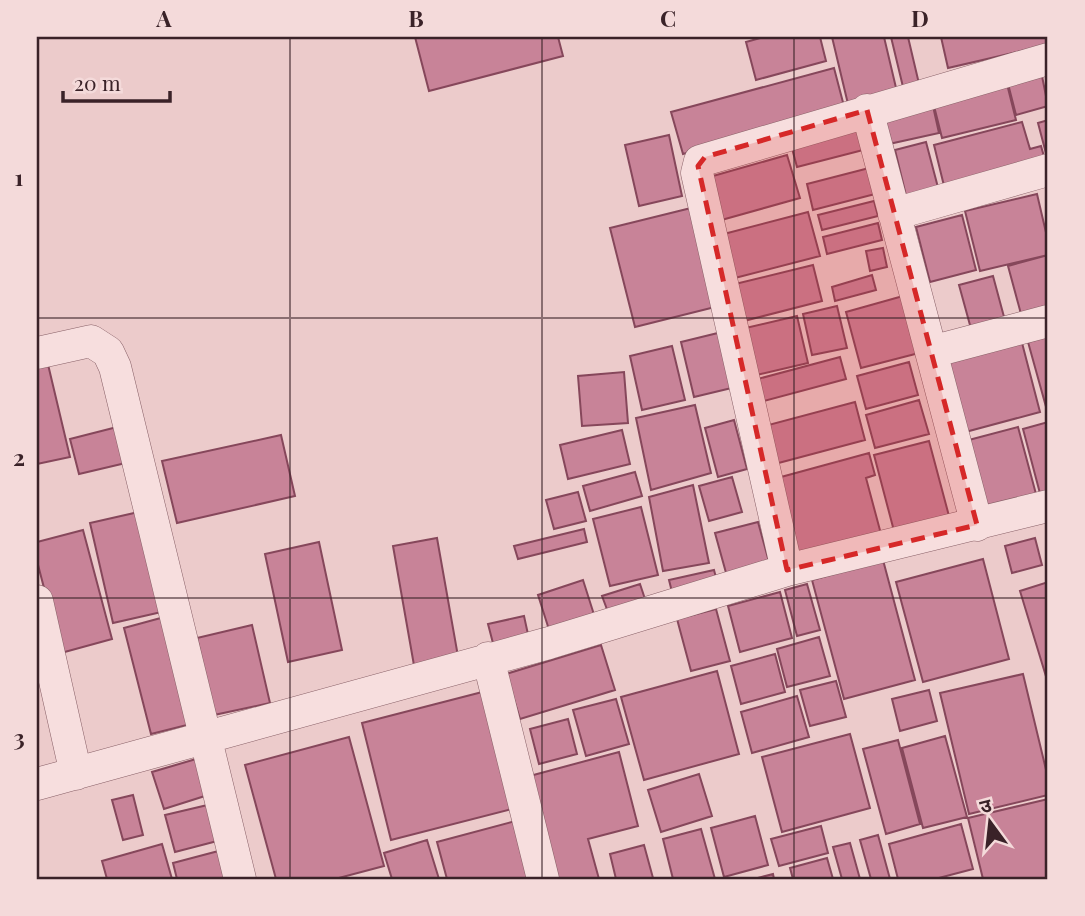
<svg xmlns="http://www.w3.org/2000/svg" width="1085" height="916" font-family="'Playfair Display','Noto Sans Devanagari',serif">
<style>
.building{fill:#c88398;stroke:#86475b;stroke-width:2}
.lines{fill:none;stroke-linecap:round;stroke-linejoin:round}
.street-casing{stroke:#886067;stroke-width:33}
.street{stroke:#f7dede;stroke-width:32}
.marked{fill:#d62828;fill-opacity:0.2;stroke:#d62828;stroke-width:5;stroke-dasharray:14 9;stroke-linejoin:round}
.grid{fill:none;stroke:#3a2228;stroke-width:2;stroke-opacity:0.55}
.neatline{fill:none;stroke:#3a2228;stroke-width:2.5}
.grid-label{font-size:23px;text-anchor:middle;font-weight:bold;fill:#3a2228}
</style>
<rect width="100%" height="100%" fill="#eccbcb"/>
<path class="building" d="M415,37H558L563,56L429,91Z
M764,37H820L826,61L756,80L746,42Z
M832,37H884L897,92L848,104Z
M891,37H908L920,88L904,91Z
M941,37H1048V45L948,68Z
M1040,66L1048,106L1016,115L1006,76Z
M834,68L845,110L683,154L671,112Z
M1005,76L1016,120L942,138L931,94Z
M931,97L939,133L889,144L881,109Z
M1048,120V161L1038,123Z
M1022,122L1030,149L1041,146L1047,167L946,194L934,145Z
M860,123L867,149L797,167L790,141Z
M669,135L682,196L639,206L625,145Z
M926,142L940,195L908,204L895,150Z
M787,155L800,198L718,221L706,178Z
M873,167L879,193L813,210L807,184Z
M1037,194L1048,241V255L980,271L965,211Z
M874,201L878,216L822,230L818,215Z
M691,208L715,307L635,327L610,228Z
M808,212L820,256L731,279L720,235Z
M962,215L976,270L930,282L916,227Z
M878,223L882,240L827,254L823,237Z
M883,248L887,267L870,271L866,251Z
M1048,255V318L1024,325L1008,266Z
M813,265L822,301L740,322L731,285Z
M872,275L876,290L835,301L832,287Z
M993,276L1007,328L973,336L959,285Z
M903,296L919,353L861,368L846,312Z
M837,306L847,348L812,355L803,314Z
M797,316L808,363L748,377L737,330Z
M726,331L740,386L694,397L681,342Z
M1048,336V414L1028,342Z
M1021,339L1040,412L958,434L938,361Z
M672,346L685,400L642,410L630,356Z
M46,356L70,457L37,464V358Z
M840,357L846,379L760,402L754,380Z
M909,362L918,395L866,409L857,376Z
M624,372L628,423L582,426L578,376Z
M919,400L929,434L875,448L866,415Z
M855,402L865,440L771,465L761,427Z
M695,405L711,473L651,490L636,418Z
M734,420L747,469L718,477L705,428Z
M1048,422V499L1042,501L1023,429Z
M121,426L130,462L79,474L70,439Z
M1018,427L1036,494L983,508L965,441Z
M622,430L630,464L568,479L560,445Z
M281,435L295,496L177,523L162,461Z
M929,441L949,516L894,531L874,455Z
M869,453L875,475L866,478L881,534L791,558L770,480Z
M635,472L642,496L590,511L583,486Z
M732,477L742,512L709,521L699,486Z
M693,485L709,563L663,571L649,497Z
M578,492L586,521L554,529L546,500Z
M641,507L658,575L610,586L593,519Z
M143,511L166,611L113,623L90,523Z
M758,522L771,569L728,580L715,533Z
M584,529L587,542L518,559L514,546Z
M83,530L112,639L61,653L37,561V542Z
M437,538L459,662L415,671L393,546Z
M1035,538L1042,565L1012,573L1005,546Z
M319,542L342,650L288,662L265,554Z
M983,559L1009,659L923,682L896,582Z
M883,560L915,680L844,699L812,580Z
M714,570L719,589L674,600L669,580Z
M583,580L597,624L552,639L538,595Z
M1048,582V683L1020,591Z
M640,584L648,608L611,620L602,596Z
M807,584L820,630L797,636L785,590Z
M780,592L792,638L740,652L728,606Z
M716,609L730,661L691,671L677,619Z
M168,616L195,723L151,734L124,628Z
M524,616L529,639L494,647L488,624Z
M252,625L270,703L214,715L197,638Z
M819,637L830,676L787,687L777,649Z
M601,645L615,690L520,719L506,674Z
M775,654L785,692L741,704L731,666Z
M717,671L739,754L644,780L621,697Z
M1023,674L1048,778V795L969,814L940,693Z
M836,681L846,717L810,726L800,690Z
M490,690L520,807L391,840L362,723Z
M929,690L937,721L900,731L892,699Z
M797,696L809,737L752,753L741,712Z
M616,699L629,744L586,756L573,710Z
M568,719L577,754L539,764L530,729Z
M850,734L870,808L782,832L762,757Z
M945,736L967,817L923,828L902,748Z
M349,737L384,866L335,879H276L245,765Z
M898,740L920,824L886,834L863,749Z
M619,752L638,826L588,839L599,879H553L526,777Z
M196,759L208,795L164,809L152,772Z
M699,774L712,816L661,832L648,790Z
M133,795L143,835L123,840L112,800Z
M1048,799V879H983L968,818Z
M216,803L225,839L175,852L165,815Z
M755,816L768,865L724,877L711,828Z
M523,819L539,879H447L437,842Z
M961,824L973,869L935,879H898L889,844Z
M821,826L828,853L779,866L771,839Z
M701,829L715,879H673L663,839Z
M878,835L890,879H871L860,840Z
M427,840L439,879H392L384,853Z
M850,843L860,879H842L833,847Z
M162,844L172,879H107L102,861Z
M644,845L653,878L616,879L610,854Z
M226,849L235,879H177L173,863Z
M827,858L833,879H793L790,868Z
M773,874L774,879H754Z"/>
<g class="lines">
<g class="street-casing">
<path id="street" d="M867,110L977,525
M894,214L1048,170
M931,352L1048,321
M37,353L91,341L108,352L115,367L240,879
M787,570L697,173L700,161L1048,59
M37,601L76,774
M488,658L543,879
M37,784L549,643L787,570L1048,506"/>
</g>
<use href="#street" class="street"/>
</g>
<path class="marked" d="M867,110L977,525L787,570L698,166L705,157Z"/>
<path class="grid" d="M290,37V879M542,37V879M794,37V879M37,318H1048M37,598H1048"/>
<rect width="1085" height="916" fill="none" stroke="#f4dada" stroke-width="77"/>
<g transform="translate(990 822) rotate(345)" stroke="#f4dada" stroke-width="5" paint-order="stroke">
<path d="M0-5L12 26L0 18L-12 26Z" fill="#3a2228"/>
<text y="-10" font-size="19" font-weight="bold" text-anchor="middle" fill="#3a2228">उ</text>
</g>
<path d="M63 91v10h107v-10" fill="none" stroke="#3a2228" stroke-width="3.5"/>
<text x="74" y="91" font-size="21" fill="#3a2228" stroke="#f4dada" stroke-width="5" paint-order="stroke">20 m</text>
<rect x="38" y="38" width="1008" height="840" class="neatline"/>
<g class="grid-label">
<text x="164" y="27">A</text>
<text x="416" y="27">B</text>
<text x="668" y="27">C</text>
<text x="920" y="27">D</text>
<text x="19" y="186">1</text>
<text x="19" y="466">2</text>
<text x="19" y="746">3</text>
</g>
</svg>
